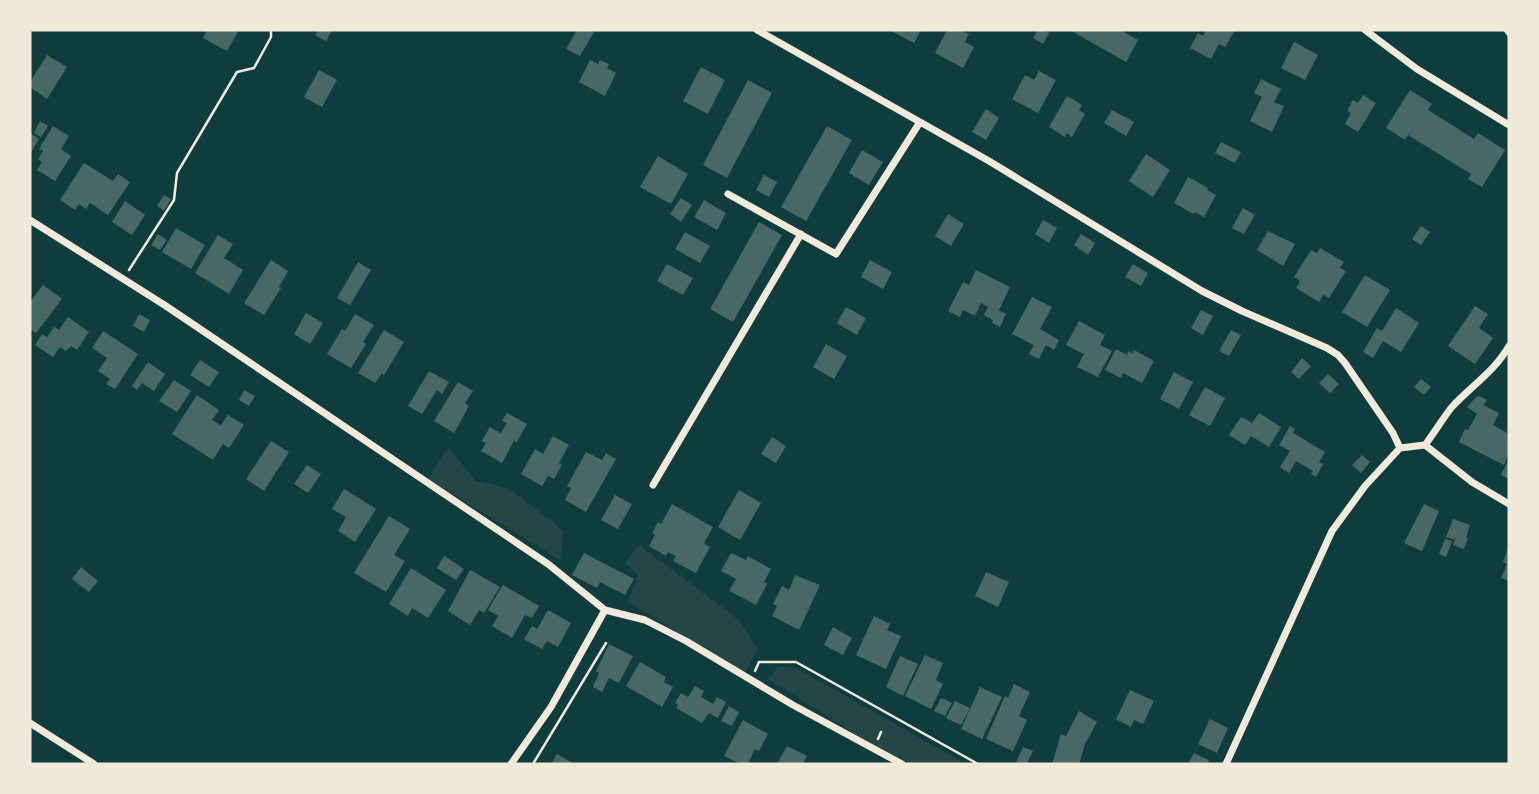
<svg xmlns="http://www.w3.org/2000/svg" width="1539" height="794" font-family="'PT Sans',sans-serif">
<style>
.green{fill:#244646}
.building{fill:#486865}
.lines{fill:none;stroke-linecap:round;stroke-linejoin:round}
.path{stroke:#f1e9da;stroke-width:2.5}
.service{stroke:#f1e9da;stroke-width:5}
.minor{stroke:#f1e9da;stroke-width:7}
</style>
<rect width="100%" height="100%" fill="#0f3d3e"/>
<path class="green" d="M448,447L476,481L509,488L564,531L560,560L428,479Z
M639,545L739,620L758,649L745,673L628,602L638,575L625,563Z
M778,667H794L966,764H910L863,739L768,679Z"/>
<path class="building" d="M207,30H239L227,51L203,38Z
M318,30H332L326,41L315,35Z
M577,30H590L594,32L580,56L566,49Z
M889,30H921L914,43Z
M947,30H960L969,34L965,42L974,47L963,68L935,53Z
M1038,30H1043L1049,33L1043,44L1033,38Z
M1070,30H1120L1138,40L1126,62Z
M1206,30H1235L1225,47L1219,44L1211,59L1190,48L1198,33L1203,36Z
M1294,42L1318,55L1305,80L1281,68Z
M47,55L67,67L47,99L30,87V82Z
M590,60L598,64L600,60L609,64L607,68L616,73L605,96L579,82Z
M701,67L725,80L708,114L683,101Z
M319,70L337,80L322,107L304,97Z
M1039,71L1056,80L1038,113L1012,99L1025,75L1034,80Z
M1261,79L1281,89L1274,102L1284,106L1272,132L1250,121L1262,97L1254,93Z
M748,80L772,93L727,178L703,165Z
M1410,90L1432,104L1428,110L1474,139L1478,133L1505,150L1482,187L1468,179L1471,174L1408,135L1405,140L1386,128Z
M1363,95L1376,103L1358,132L1345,124L1351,113L1347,111L1353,100L1358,103Z
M1067,96L1082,105L1079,110L1085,114L1072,137L1067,133L1065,137L1049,127Z
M986,109L999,118L986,140L972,132Z
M1112,110L1134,122L1126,136L1104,123Z
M40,121L48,126L41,137L34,133Z
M53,126L69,136L61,149L71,156L55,181L37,170L42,162L38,159L43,151L39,149Z
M827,126L852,140L806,221L781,207Z
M30,133L39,139L30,154Z
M1221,142L1241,152L1235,163L1215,153Z
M862,150L883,162L869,185L849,173Z
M1146,154L1170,170L1153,197L1129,181Z
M658,156L688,174L671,204L640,187Z
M84,163L113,181L118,174L130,182L108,215L90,203L86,209L79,204L75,210L60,200Z
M764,175L777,182L769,197L756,190Z
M1188,177L1208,188L1207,190L1216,195L1204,217L1195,212L1194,214L1174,203Z
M164,195L171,199L164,211L157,206Z
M681,198L692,205L681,222L670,214Z
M704,200L726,213L717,230L694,217Z
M125,201L145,215L132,235L112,222Z
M1243,208L1255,215L1244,234L1232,228Z
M948,214L964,224L951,246L935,236Z
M1043,220L1057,228L1049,243L1035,234Z
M759,222L782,235L733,322L710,309Z
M1421,226L1430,232L1421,245L1412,239Z
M176,228L205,245L191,269L162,252Z
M1268,231L1295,244L1283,266L1257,250Z
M685,232L710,246L700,263L675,249Z
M158,234L167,240L160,250L151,245Z
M1081,234L1095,243L1088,255L1074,245Z
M218,235L233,244L224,258L243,270L229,294L195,273Z
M1320,248L1344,262L1340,268L1346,271L1329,298L1323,295L1319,302L1296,288L1300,281L1294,277L1311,250L1317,253Z
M271,260L288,271L279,287L281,288L264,315L244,303Z
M870,260L892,272L883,289L861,277Z
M358,262L371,270L350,305L337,298Z
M667,264L693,278L683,295L657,281Z
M1133,264L1148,273L1141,286L1125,277Z
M976,270L1010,287L999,310L1006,314L1000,327L992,323L993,320L984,315L988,307L981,303L975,316L963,310L960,317L948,311L963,282L969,285Z
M1365,275L1390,290L1367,327L1342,312Z
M43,285L62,299L36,333L30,329V302Z
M1032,297L1052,307L1040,329L1059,340L1054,350L1046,345L1039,359L1029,354L1034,345L1012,334Z
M1475,306L1488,314L1479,328L1493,338L1475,364L1448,346Z
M846,307L866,318L857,335L837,323Z
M1396,308L1419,323L1401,352L1383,341L1373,358L1363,352L1377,328L1382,331Z
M1201,310L1213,316L1203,335L1191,328Z
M306,313L323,323L310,344L294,334Z
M139,314L150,320L144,332L133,326Z
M355,314L374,325L363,342L366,344L351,368L327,354L342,329L345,331Z
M68,317L89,332L77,350L71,346L66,351L60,347L53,357L35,345L42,334L47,337L54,327L59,330Z
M1079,321L1105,335L1100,345L1112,351L1098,377L1077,367L1084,354L1066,345Z
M384,330L404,342L384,375L382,373L375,383L358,373Z
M1231,330L1241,335L1229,356L1219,351Z
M103,331L138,354L115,389L106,384L110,379L98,371L107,358L92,348Z
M826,344L847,356L834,379L813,367Z
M1116,349L1127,355L1128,351L1132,353L1134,350L1154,361L1142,383L1123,373L1121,378L1105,370Z
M1302,358L1311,366L1299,379L1291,372Z
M200,360L219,372L209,387L190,375Z
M148,362L165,374L154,391L142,383L137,390L132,386Z
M429,371L449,382L442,394L437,390L422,414L408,406Z
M1174,372L1193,382L1179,409L1160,399Z
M1328,374L1339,384L1330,393L1319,383Z
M1421,379L1431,387L1424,395L1414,387Z
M174,380L191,391L177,412L159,401Z
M458,382L473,391L465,403L469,406L454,433L434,421Z
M1205,387L1225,398L1210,426L1189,415Z
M244,390L255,396L249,406L239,400Z
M197,395L219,410L212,420L221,425L228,415L244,425L229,448L223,444L213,460L172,434Z
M1479,396L1487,400L1483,405L1499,413L1493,425L1509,434V454L1504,465L1459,442L1465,429L1468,430L1477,414L1467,407L1476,397Z
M507,413L527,424L517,442L514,441L502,463L481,451L486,443L482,441L490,427L501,433L507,423L502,421Z
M1259,413L1281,427L1269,447L1251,436L1245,445L1229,435L1241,417L1252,423Z
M1290,426L1295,429L1293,433L1325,452L1319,462L1323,464L1316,477L1311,474L1313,471L1296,461L1289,473L1280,467L1290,451L1279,445Z
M553,436L569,445L559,463L562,465L554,479L548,476L542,486L521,474L535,449L543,454Z
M772,437L786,446L776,463L761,454Z
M271,441L289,452L264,491L246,479Z
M586,452L602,460L606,453L616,459L586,512L565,500L571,488L567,486Z
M1362,455L1370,462L1361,473L1352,465Z
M1509,459V479L1501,475Z
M307,465L321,474L308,493L294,484Z
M344,489L376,509L355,542L338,531L346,517L332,509Z
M739,490L761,503L740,540L718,527Z
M615,495L632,504L618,529L601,520Z
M672,504L713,527L704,543L710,547L696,573L673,561L676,556L668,552L666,556L649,546L655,535L652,533L658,522L661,524Z
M1424,504L1439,511L1422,551L1404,543Z
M389,516L410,529L394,555L405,561L386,592L354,573Z
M1453,519L1470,525L1466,538H1468L1464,549L1453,545L1455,540L1446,537Z
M1445,539L1452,541L1446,557L1439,554Z
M1509,545V581L1501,578L1507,564L1503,562Z
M584,553L634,579L625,595L600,582L597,588L572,575Z
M731,553L746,560L748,556L771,569L764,582L767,584L756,605L729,591L736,579L721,571Z
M444,556L464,569L456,580L437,568Z
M81,567L98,581L89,592L72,579Z
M411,568L446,590L428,618L412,608L408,616L389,604Z
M470,570L500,587L484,613L479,610L470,625L448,611Z
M986,572L1009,582L998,607L975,596Z
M795,575L820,585L799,630L772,616L777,606L773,604L782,586L789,590Z
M503,585L539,606L532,618L525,615L512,638L492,626L498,616L488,610Z
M548,610L571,623L558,647L547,641L542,649L524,639L532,626L537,629Z
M874,616L890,624L887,630L901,636L886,669L856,655Z
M833,627L852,638L843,655L824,645Z
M609,644L633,656L619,683L609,678L602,692L593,687L599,673L596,671Z
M925,655L943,663L936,680L943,684L931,709L905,696Z
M900,656L918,664L903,696L886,687Z
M640,662L666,677L664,682L673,687L662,707L626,686Z
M1014,684L1030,692L1019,716L1027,720L1013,751L986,739L1005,696L1008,698Z
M695,686L704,691L701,697L713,704L717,697L726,702L718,718L709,713L702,723L676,708L678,705L675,703L681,693L688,697Z
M980,687L1002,697L982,739L961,729Z
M1130,690L1154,701L1143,724L1134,720L1131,727L1116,719Z
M941,698L952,703L945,716L934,711Z
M955,701L970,708L961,725L946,718Z
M729,706L739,712L732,726L721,721Z
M1079,711L1097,722L1085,744L1079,764H1052L1061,734L1066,736Z
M1210,719L1228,728L1217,753L1198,744Z
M743,720L768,734L759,751L755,749L748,764H741L724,756Z
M787,746L807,756L803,764H777Z
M1023,747L1033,751L1027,764L1016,763Z
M1194,753L1209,760L1207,764H1188Z
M557,754L574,764H551Z"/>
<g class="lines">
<path class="path" d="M129,270L174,200L177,173L237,72L254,68L271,37V30
M755,671L759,662H796L978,764
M878,739L881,732
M533,764L606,643"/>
<path class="service" d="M1506,30L1509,34"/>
<path class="minor" d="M757,30L989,161L1202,291L1242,311L1327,348L1338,355L1345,363L1393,433L1400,448
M1365,30L1417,69L1509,125
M728,194L836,254L920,122
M30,220L166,306L548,564L605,610L645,620L686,641L793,705L902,764
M1425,445L1472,482L1509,504
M653,485L801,234
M30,723L94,764
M511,764L551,707L605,610
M1226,764L1332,531L1365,486L1400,448L1425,445C1434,433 1442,420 1451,408C1470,387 1495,371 1509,346"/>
</g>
<rect width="1539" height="794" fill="none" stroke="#f1e9da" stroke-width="63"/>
</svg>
